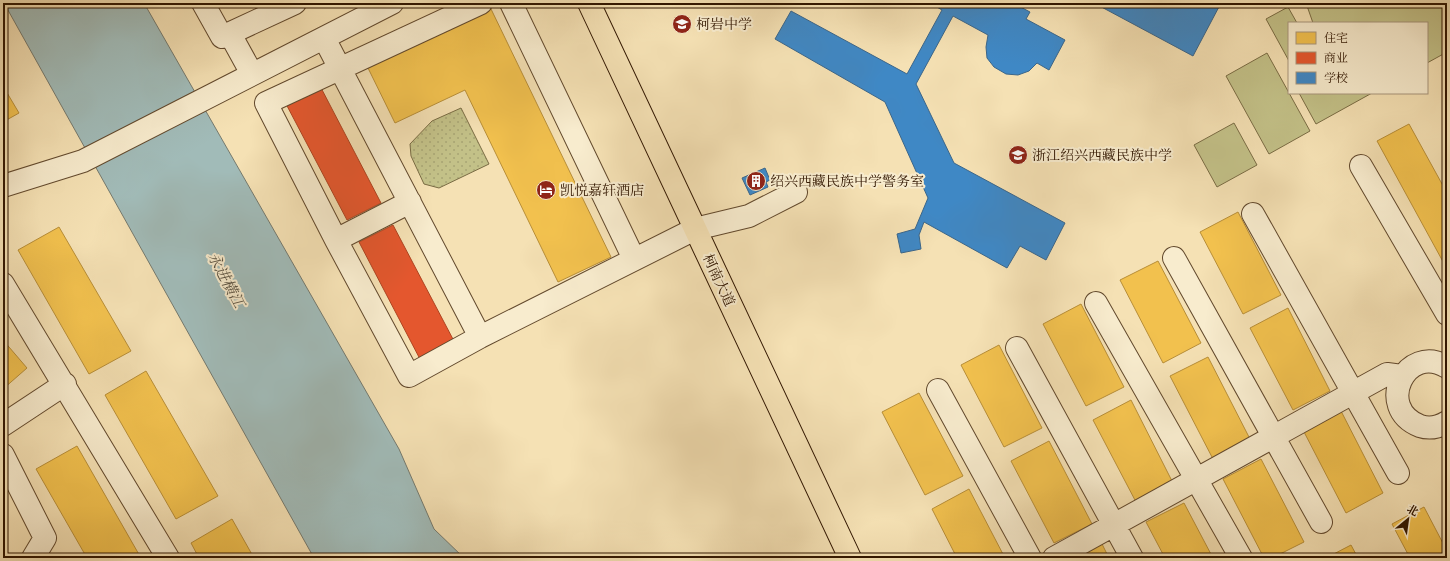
<svg xmlns="http://www.w3.org/2000/svg" width="1450" height="561" font-family="'IM FELL Great Primer','Noto Serif SC',serif">
<style>
.grass{fill:url(#grass-dots);stroke:#7a6c44}
.green{fill:#c3c188;stroke:#7a6c44}
.water{fill:#a1bbb8;stroke:#74796e}
.homes{fill:#f2c14e;stroke:#b88e37}
.shops{fill:#e4572e;stroke:#ae4420}
.schools{fill:#3f88c5;stroke:#3b668a}
.lines{fill:none;stroke-linecap:round;stroke-linejoin:round}
.minor-casing{stroke:#62492d;stroke-width:24}
.major-casing{stroke:#311600;stroke-width:24}
.minor{stroke:#f8ecce;stroke-width:22}
.major{stroke:#f5e1b4;stroke-width:22}
.labels{text-anchor:middle;stroke-width:4;stroke-linejoin:round;paint-order:stroke}
.poi-label{font-size:14px;fill:#311600;stroke:#f8ecce;text-anchor:start}
.street-label{font-size:14px;fill:#311600;stroke:#f8ecce}
.water-label{font-size:15px;font-style:italic;fill:#585040;stroke:#f8ecce}
</style>
<defs>
<pattern id="grass-dots" width="8" height="8" patternUnits="userSpaceOnUse"><rect width="8" height="8" fill="#c3c188"/><path d="M2 2h.1M6 6h.1" fill="none" stroke="#a8a574" stroke-width="1.8" stroke-linecap="round"/></pattern>
</defs>
<rect width="100%" height="100%" fill="#f5e1b4"/>
<filter id="stains"><feTurbulence type="fractalNoise" baseFrequency=".005" numOctaves="4"/><feColorMatrix values="0 0 0 0 .2 0 0 0 0 .09 0 0 0 0 .02 0 0 0 .5 -.17"/></filter>
<radialGradient id="worn" r=".72"><stop offset=".6" stop-color="#630" stop-opacity="0"/><stop offset="1" stop-color="#630" stop-opacity=".3"/></radialGradient>
<path class="grass" d="M461,108L489,164L439,188L424,184L411,156L410,144L432,121Z"/>
<path class="green" d="M1306,3H1447V52L1427,63V23H1313Z
M1288,7L1297,23H1289V61L1266,19Z
M1267,53L1310,131L1269,154L1226,76Z
M1299,93H1372L1316,124Z
M1234,123L1257,165L1217,187L1194,145Z"/>
<path class="water" d="M4,3H144L399,449L434,529L464,558H314Z"/>
<path class="homes" d="M491,9L611,257L558,282L465,90L395,123L368,68Z
M3,86L19,113L3,122Z
M1409,124L1447,193V269L1377,141Z
M1238,212L1281,295L1243,314L1200,232Z
M59,227L131,351L89,374L18,250Z
M1158,261L1201,343L1163,363L1120,280Z
M1081,304L1124,387L1086,406L1043,324Z
M1288,308L1330,391L1293,410L1250,328Z
M3,340L27,368L3,389Z
M999,345L1042,428L1004,447L961,365Z
M1208,357L1250,439L1213,459L1170,376Z
M146,371L218,496L176,519L105,395Z
M919,393L963,476L925,495L882,412Z
M1131,400L1173,483L1136,502L1093,420Z
M1341,411L1383,493L1346,513L1303,430Z
M1049,441L1092,524L1054,543L1011,461Z
M77,446L141,558H87L36,469Z
M1261,459L1304,542L1272,558H1264L1223,479Z
M969,489L1005,558H957L932,509Z
M1184,503L1213,558H1165L1146,522Z
M1424,507L1447,551V558H1410L1392,524Z
M232,519L254,558H199L191,543Z
M1102,544L1109,558H1074Z
M1351,545L1358,558H1326Z"/>
<path class="shops" d="M319,84L381,203L347,220L285,102Z
M393,225L455,343L421,361L359,242Z"/>
<path class="schools" d="M930,3H1013L1030,12L1026,19L1065,40L1049,70L1037,63L1029,71L1018,75L1006,74L994,67L987,58L986,47L988,35L953,16L916,84L954,163L1065,223L1046,260L1020,246L1007,268L924,222L919,235L921,249L901,253L897,234L915,229L928,198L885,102L775,39L791,11L907,74L942,10Z
M1094,3H1221L1193,56Z
M765,168L770,180L766,182L768,187L750,195L742,178Z"/>
<g class="lines">
<g class="minor-casing">
<path id="minor" d="M203,3L222,37L295,3
M481,3L266,103L336,240L409,376L480,337L695,229L749,216L796,192
M511,3L634,259
M230,34L252,74
M324,38L480,337
M1361,166L1447,314
M3,186L83,161L392,3
M1253,214L1398,473
M336,240L410,202
M1174,258L1321,522
M3,284L168,558
M1096,303L1241,558
M1017,348L1132,558
M1447,367C1406,342 1374,408 1420,426C1429,429 1439,427 1447,422
M938,390L1030,558
M3,425L65,384
M3,455L45,538L33,558
M1054,558L1387,374L1402,376"/>
</g>
<g class="major-casing">
<path id="major" d="M589,3L850,558"/>
</g>
<use href="#minor" class="minor"/>
<use href="#major" class="major"/>
</g>
<defs>
<g id="school-disc" transform="scale(1)"><circle r="9.5" fill="#8f2418" stroke="#f8ecce"/><path d="M0-5L7-2L0 1L-7-2ZM-4 1L0 2.5L4 1V4Q0 6-4 4Z" fill="#fff"/></g>
<g id="building-disc" transform="scale(1)"><circle r="9.5" fill="#8f2418" stroke="#f8ecce"/><path d="M-4-6H4V6H1V3H-1V6H-4ZM-2.5-4.3h1.7v1.8h-1.7ZM.8-4.3h1.7v1.8H.8ZM-2.5-1h1.7V.8h-1.7ZM.8-1h1.7V.8H.8Z" fill="#fff"/></g>
<g id="hotel-disc" transform="scale(1)"><circle r="9.5" fill="#8f2418" stroke="#f8ecce"/><path d="M-6-4.5h1.5V1H6V5H4.5V3h-9V5H-6ZM-4 0a1.8 1.8 0 1 1 3.6 0ZM.5 0V-2.5h3Q6-2.5 6 0Z" fill="#fff"/></g>
</defs>
<g fill-rule="evenodd">
<use href="#school-disc" x="682" y="24"/>
<use href="#school-disc" x="1018" y="155"/>
<use href="#building-disc" x="756" y="181"/>
<use href="#hotel-disc" x="546" y="190"/>
</g>
<g class="labels">
<g class="poi-label">
<text x="696" y="29">柯岩中学</text>
<text x="1032" y="160">浙江绍兴西藏民族中学</text>
<text x="770" y="186">绍兴西藏民族中学警务室</text>
<text x="560" y="195">凯悦嘉轩酒店</text>
</g>
<g class="street-label">
<text transform="translate(719 280) rotate(65)" y="5">柯南大道</text>
</g>
<g class="water-label">
<text transform="translate(226 280) rotate(62)" y="5">永进横江</text>
</g>
</g>
<rect width="1450" height="561" fill="none" stroke="#f5e1b4" stroke-width="16"/>
<rect x="4" y="4" width="1442" height="553" fill="none" stroke="#311600" stroke-width="2"/>
<rect x="8" y="8" width="1434" height="545" fill="none" stroke="#311600"/>
<rect x="1288" y="22" width="140" height="72" fill="#f8ecce" stroke="#a8967c"/>
<rect x="1296" y="32" width="20" height="12" fill="#f2c14e" stroke="#a8967c"/>
<text x="1324" y="42" font-size="12" fill="#311600">住宅</text>
<rect x="1296" y="52" width="20" height="12" fill="#e4572e" stroke="#a8967c"/>
<text x="1324" y="62" font-size="12" fill="#311600">商业</text>
<rect x="1296" y="72" width="20" height="12" fill="#3f88c5" stroke="#a8967c"/>
<text x="1324" y="82" font-size="12" fill="#311600">学校</text>
<g transform="translate(1408 519) rotate(29)" stroke="#f8ecce" stroke-width="3" paint-order="stroke">
<path d="M0-3L7 15L0 10L-7 15Z" fill="#311600"/>
<text y="-6" font-size="11" font-weight="bold" text-anchor="middle" fill="#311600">北</text>
</g>
<rect width="100%" height="100%" filter="url(#stains)"/>
<rect width="100%" height="100%" fill="url(#worn)"/>
</svg>
